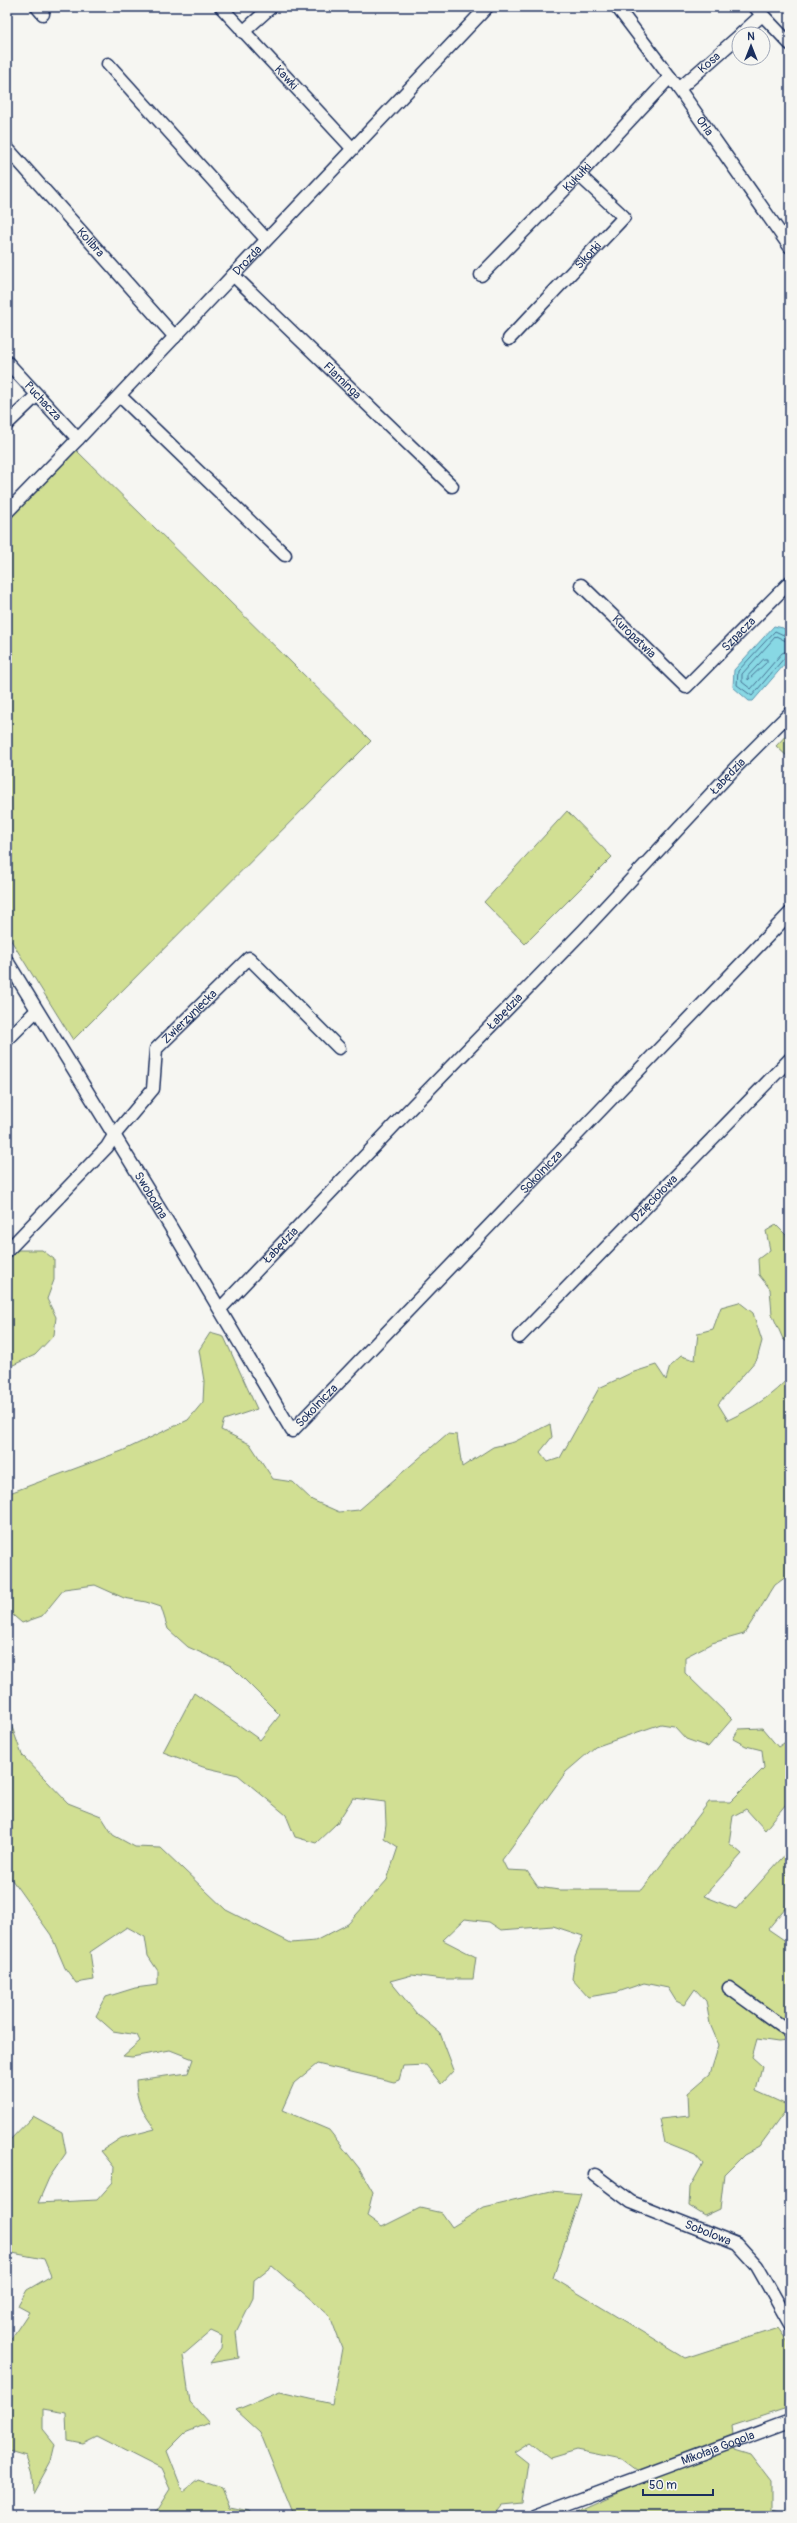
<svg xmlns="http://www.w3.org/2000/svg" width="797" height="2523" font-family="Pangolin,sans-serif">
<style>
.green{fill:#d1df93;stroke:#768778}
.water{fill:#88d8e4;stroke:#5c94ae}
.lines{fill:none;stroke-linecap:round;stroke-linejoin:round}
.shore{stroke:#477394;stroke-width:1}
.minor-casing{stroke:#1b2f5e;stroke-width:15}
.minor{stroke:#f6f6f2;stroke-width:12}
.labels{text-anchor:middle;stroke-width:3;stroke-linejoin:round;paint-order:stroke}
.street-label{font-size:12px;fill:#1b2f5e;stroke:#f6f6f2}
</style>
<rect width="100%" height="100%" fill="#f6f6f2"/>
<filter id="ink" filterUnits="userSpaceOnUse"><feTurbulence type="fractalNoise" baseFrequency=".025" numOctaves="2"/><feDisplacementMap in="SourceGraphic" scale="8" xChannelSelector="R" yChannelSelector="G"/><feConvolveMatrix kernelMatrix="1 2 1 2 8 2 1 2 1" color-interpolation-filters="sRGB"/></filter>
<g filter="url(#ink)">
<path class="green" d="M75,449L371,741L73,1040L7,934V517Z
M790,731V759L776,746Z
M567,811L612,857L525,944L484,902Z
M776,1225L790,1239V1344L783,1339L772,1314L770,1289L759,1275L758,1259L770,1250L766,1231Z
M7,1250H42L54,1259V1280L47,1299L56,1317L54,1335L35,1355L11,1366L7,1373Z
M739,1302L753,1313L762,1341L757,1359L718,1404L728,1420C753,1408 772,1396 790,1376V1574L775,1585L744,1634L712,1643L685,1657V1673L732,1719L708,1747L686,1739L674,1726L661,1724L595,1747L566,1772L502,1860L507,1870L527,1871L538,1887L559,1890H642L709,1802H730L764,1768L762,1750L746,1746L733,1739L739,1729L762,1728L778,1747L790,1739V1759L784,1766L790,1773V1799L765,1830L746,1809L733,1816L729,1843L742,1854L704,1896L736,1909L790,1849V1902L768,1929L790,1944V2041L778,2042L757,2039L752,2057L762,2066L756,2091L789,2106L759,2147L744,2155L724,2175L720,2209L705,2216L689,2206L690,2187L703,2164L695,2155L665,2143L660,2119L689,2116L688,2093L710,2074L719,2045L710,2024L706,2001L695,1989L684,2005L676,2001L668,1988L644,1983L618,1992L588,1997L572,1979L575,1956L583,1936L553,1926L501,1930L489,1922L465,1919L443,1940L476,1957L473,1979H443L412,1975L390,1981L417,2014L440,2033L454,2070L441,2084L426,2065L403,2066L399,2080L394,2082L317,2064L294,2083L282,2110L329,2130L359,2168L373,2192L367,2216L382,2227L420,2208L442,2213L452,2227L484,2207L551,2191L581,2194L553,2278L685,2358L778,2328L790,2345V2407L732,2426L735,2451L751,2456L771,2482V2510L783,2513L790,2503V2516H566L649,2479L622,2459L577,2450L550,2458L530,2442L514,2452L528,2463L522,2503L502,2505L493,2516H294L260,2432L236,2410L280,2392L332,2404L342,2348L330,2316L272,2266L254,2280L253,2298L236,2332L239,2358L210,2363L221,2349L222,2336L211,2331L183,2355L190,2402L209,2423L185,2433L167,2451L183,2492L198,2480L222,2488L230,2507L249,2511L253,2516H153L170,2489L161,2469L96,2436L82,2443L67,2440L66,2413L43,2409V2429L55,2444L51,2461L33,2494L32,2474L26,2456L9,2451L7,2454V2345L29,2312L18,2306L27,2290L51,2276L44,2259L7,2252V2143L33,2116L62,2132L66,2153L49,2178L38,2203L97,2200L113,2182L114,2167L101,2151L121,2138L155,2129C142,2111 136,2102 136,2080L188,2073L193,2059L170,2050L132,2057L123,2056L140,2041L137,2035L113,2031L96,2016L106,1997L135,1988L158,1985V1971L148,1956L145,1937L127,1927L90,1952L94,1980L76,1983L65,1968L51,1935L7,1873V1713L22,1755L68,1803L101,1816L113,1835L135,1847L161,1848L226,1910L291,1943L315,1941L348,1924L387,1880L398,1847L384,1838L386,1824L385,1802L353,1798L337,1823L316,1843L295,1837L286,1815L238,1775L203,1767L163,1752L194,1693L260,1740L280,1715L231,1666L188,1647L168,1629L161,1607L146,1602L124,1598L95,1585L64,1589L42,1616L22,1623L7,1610V1494L122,1451L188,1420L203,1402L204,1381L199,1350L210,1333L224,1337L257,1409L224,1420L221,1430L250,1444L273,1479L293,1482L312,1500L339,1512L359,1510L447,1434L457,1435L462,1467L493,1447L514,1442L550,1424L552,1437L540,1452L548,1462L560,1458L599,1388L631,1373L656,1365L666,1380L670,1366L681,1356L695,1360L698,1333L713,1329L721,1307Z"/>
<path class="water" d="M774,626L783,628L790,635V658L753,701H749L733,687L734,670Z"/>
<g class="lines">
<path class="shore" d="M790,638L775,631L738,671L737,685L752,696L785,657L790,655
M790,643L776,636L742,674V682L751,689L782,653L790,650
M764,659H767V662L748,680V676Z"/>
<g class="minor-casing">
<g id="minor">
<path d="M37,7L43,14"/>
<path id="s1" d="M221,7L352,148"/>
<path id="s2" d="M617,7L679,89L790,247"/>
<path d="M755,7L790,44"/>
<path d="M243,32L271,7"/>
<path d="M741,34L762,15"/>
<path d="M108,64L266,239"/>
<path id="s3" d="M679,89L739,36"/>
<path id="s4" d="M7,148L175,337"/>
<path id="s5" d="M233,275L452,486"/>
<path id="s6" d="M481,275L579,175L670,77"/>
<path id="s7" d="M509,339L624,217L579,175"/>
<path id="s8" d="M7,362L78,439"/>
<path d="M120,396L285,555"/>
<path d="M7,424L37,395"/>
<path id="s9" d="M7,512L78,439L487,7"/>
<path id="s10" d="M581,585L686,687L790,582"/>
<path id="s11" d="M7,961L170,1226L292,1431L790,913"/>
<path d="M7,1040L36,1011"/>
<path id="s12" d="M7,1251L107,1147L115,1134L153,1089L156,1049L249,958L339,1048"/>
<path id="s13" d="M220,1309L402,1117L584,930L737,766L790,713"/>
<path id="s14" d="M519,1337L790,1059"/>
<path d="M729,1988L790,2032"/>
<path id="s15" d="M595,2175L631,2202L737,2244L757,2266L790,2324"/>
<path id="s16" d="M534,2516L790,2421"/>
</g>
</g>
<use href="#minor" class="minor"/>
</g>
</g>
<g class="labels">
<g class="street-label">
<text dy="4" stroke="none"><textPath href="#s3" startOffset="40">Kosa</textPath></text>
<text dy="4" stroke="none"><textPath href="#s1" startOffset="96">Kawki</textPath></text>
<text dy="4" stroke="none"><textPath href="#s2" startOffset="148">Orla</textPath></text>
<text dy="4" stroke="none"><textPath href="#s6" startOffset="137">Kukułki</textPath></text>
<text dy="4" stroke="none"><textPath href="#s4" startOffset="126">Kolibra</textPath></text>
<text dy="4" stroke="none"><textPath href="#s7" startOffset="115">Sikorki</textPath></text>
<text dy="4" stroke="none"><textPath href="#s9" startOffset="348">Drozda</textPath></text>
<text dy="4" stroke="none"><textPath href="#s5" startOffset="152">Flaminga</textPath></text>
<text dy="4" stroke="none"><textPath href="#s8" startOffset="53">Puchacza</textPath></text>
<text dy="4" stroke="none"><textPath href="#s10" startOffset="221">Szpacza</textPath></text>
<text dy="4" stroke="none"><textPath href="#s10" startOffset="74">Kuropatwia</textPath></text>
<text dy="4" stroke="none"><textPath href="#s13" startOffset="736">Łabędzia</textPath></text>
<text dy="4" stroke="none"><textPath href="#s13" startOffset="412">Łabędzia</textPath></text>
<text dy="4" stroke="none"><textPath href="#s12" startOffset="305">Zwierzyniecka</textPath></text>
<text dy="4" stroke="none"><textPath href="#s11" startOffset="909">Sokolnicza</textPath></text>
<text dy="4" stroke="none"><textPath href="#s11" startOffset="275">Swobodna</textPath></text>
<text dy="4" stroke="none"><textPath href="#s14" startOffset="194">Dzięciołowa</textPath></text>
<text dy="4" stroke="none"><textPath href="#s13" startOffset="88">Łabędzia</textPath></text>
<text dy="4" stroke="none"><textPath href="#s11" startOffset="585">Sokolnicza</textPath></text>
<text dy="4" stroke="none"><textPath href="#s15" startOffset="128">Sobolowa</textPath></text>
<text dy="4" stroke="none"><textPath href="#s16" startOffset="196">Mikołaja Gogola</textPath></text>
</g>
</g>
<rect width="797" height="2523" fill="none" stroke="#f6f6f2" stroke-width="24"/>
<rect x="12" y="12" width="773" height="2499" fill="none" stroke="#1b2f5e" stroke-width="1.5" filter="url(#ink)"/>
<g transform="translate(751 46)"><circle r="19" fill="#f6f6f2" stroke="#9ea6b7"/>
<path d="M0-3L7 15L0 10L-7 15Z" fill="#1b2f5e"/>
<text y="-6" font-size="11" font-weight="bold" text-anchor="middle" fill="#1b2f5e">N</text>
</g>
<path d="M643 2489v6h70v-6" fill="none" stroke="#1b2f5e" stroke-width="2"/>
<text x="649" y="2489" font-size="12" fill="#1b2f5e" stroke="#f6f6f2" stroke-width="3" paint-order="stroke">50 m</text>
</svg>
